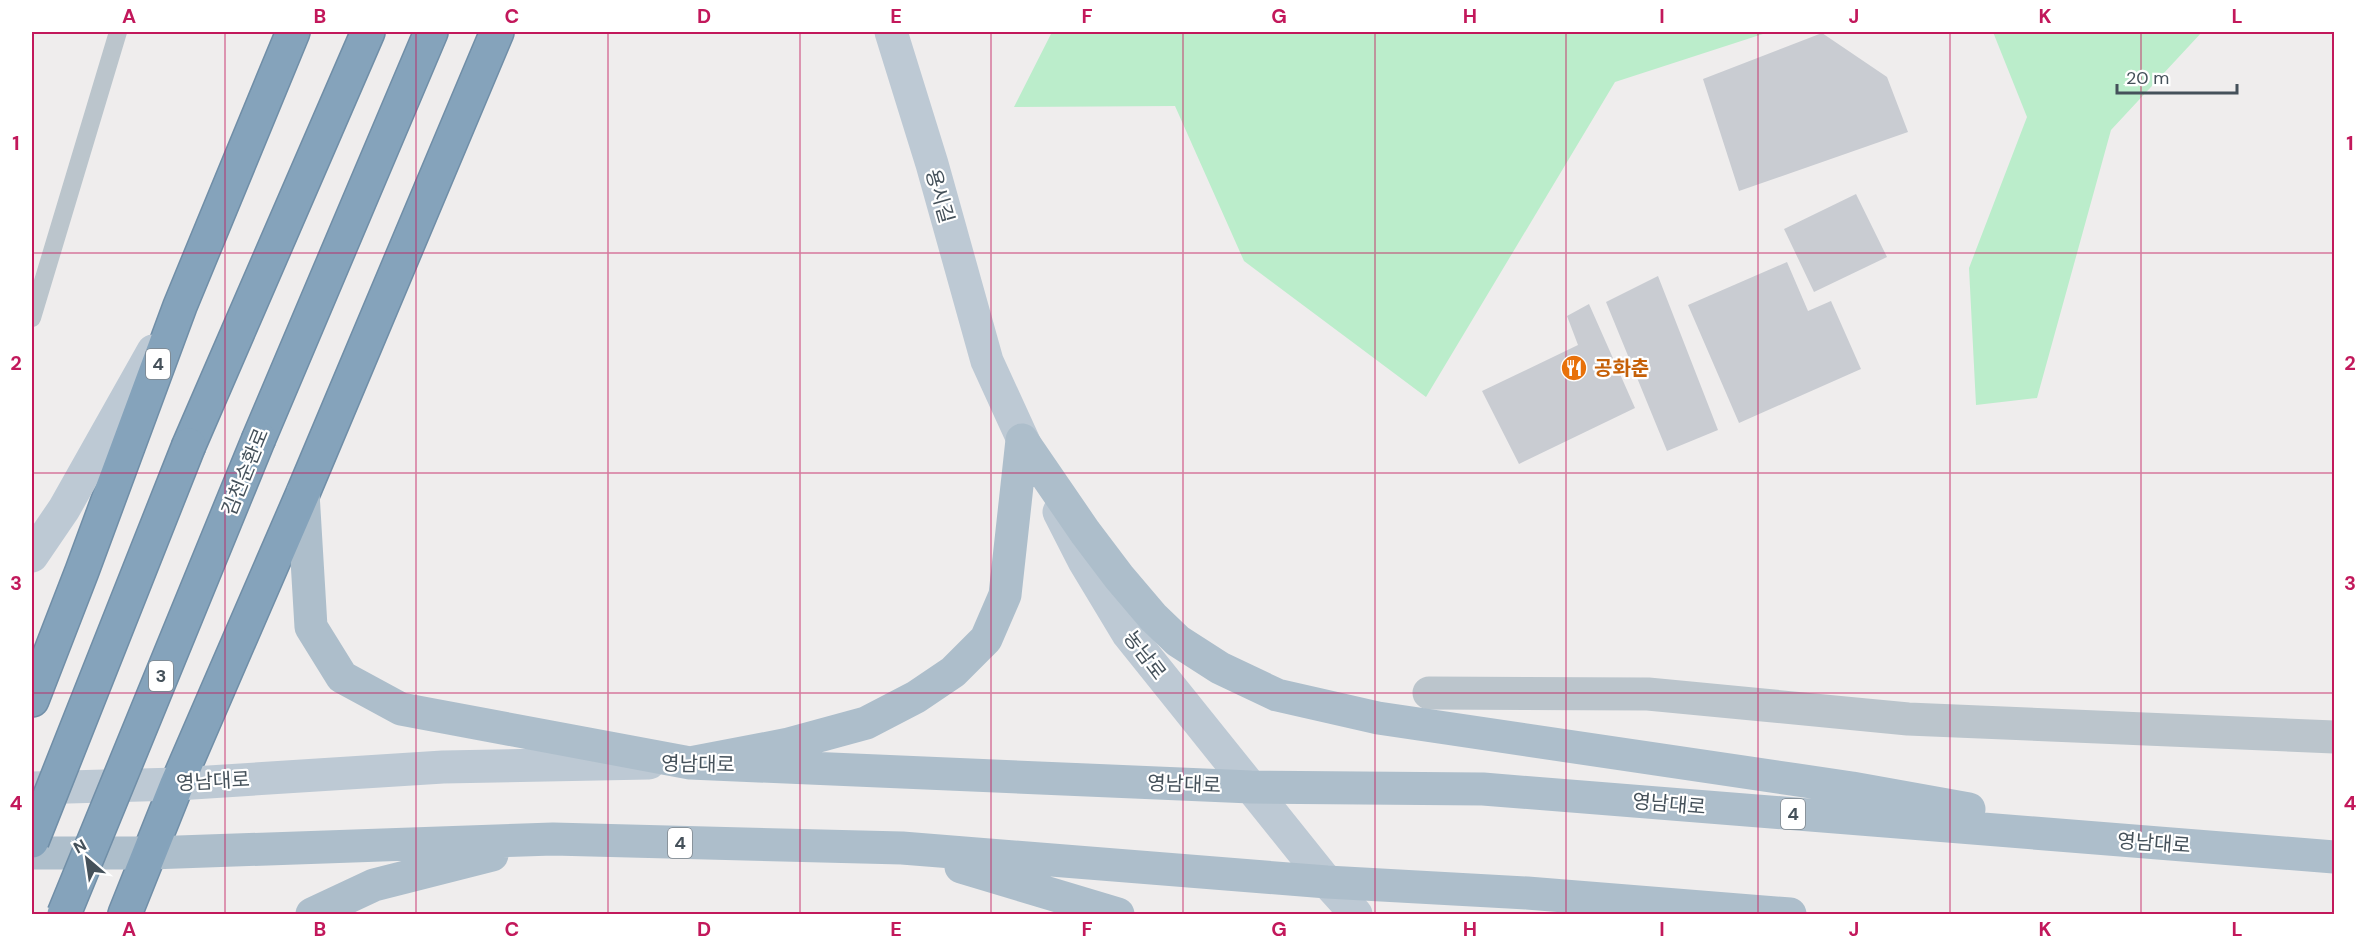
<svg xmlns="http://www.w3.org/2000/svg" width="2366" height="946" font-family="'DM Sans','Noto Sans KR',sans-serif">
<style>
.green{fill:#bbedcb}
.building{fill:#c9ccd2}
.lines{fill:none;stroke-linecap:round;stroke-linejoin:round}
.highway-casing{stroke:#708ea7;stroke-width:36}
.lane{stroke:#bbc5cc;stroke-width:18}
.street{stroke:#bbc5cc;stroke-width:33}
.secondary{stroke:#bdc9d4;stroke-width:33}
.primary{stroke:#adbecb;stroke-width:33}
.highway{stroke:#85a3bb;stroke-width:33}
.highway-bridge-casing{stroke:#708ea7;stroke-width:36;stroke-linecap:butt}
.highway-bridge{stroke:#85a3bb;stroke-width:33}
.grid{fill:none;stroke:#c2185b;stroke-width:1.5;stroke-opacity:0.55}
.labels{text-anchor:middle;stroke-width:4.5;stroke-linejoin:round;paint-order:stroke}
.shield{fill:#fff;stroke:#7d858c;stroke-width:1.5}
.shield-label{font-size:18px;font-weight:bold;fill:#45515a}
.street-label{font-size:20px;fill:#45515a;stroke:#fff}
.food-label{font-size:20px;font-weight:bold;fill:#c56008;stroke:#fff;text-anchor:start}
.neatline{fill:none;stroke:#c2185b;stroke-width:2}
.grid-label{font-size:20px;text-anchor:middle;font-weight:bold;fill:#c2185b}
</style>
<rect width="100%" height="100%" fill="#efeded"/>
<path class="green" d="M1052,32H1769L1615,82L1426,397L1244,261L1175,106L1014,107Z
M1993,32H2202L2111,130L2037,398L1976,405L1969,268L2027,117Z"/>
<path class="building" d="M1822,33L1887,77L1908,132L1739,191L1703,79Z
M1856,194L1887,257L1814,292L1784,229Z
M1787,262L1808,311L1831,301L1861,369L1739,423L1688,305Z
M1658,276L1718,430L1667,451L1606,302Z
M1589,304L1635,408L1519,464L1482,391L1578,345L1567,316Z"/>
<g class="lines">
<g class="highway-casing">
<path id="highway" d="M259,438L431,32
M189,445L368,32
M32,700L82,571L180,306L293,32
M125,914L177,784L303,493L497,32"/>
</g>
<path class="lane" d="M32,318L118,32"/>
<path class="street" d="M1429,693L1648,694L1908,719L2334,737"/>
<path class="secondary" d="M891,32L932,164L987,361L1035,466
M1059,512L1084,561L1128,634L1327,882L1356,914
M32,556L64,509L153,351
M32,788L177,784L443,767L649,763"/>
<path class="primary" d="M1022,440L1085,532L1119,577L1153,617L1178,641L1220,668L1277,695L1378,718L1852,788L1969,809
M303,493L311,627L342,677L401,709L690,763L789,744L866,723L916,697L953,672L986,639L1005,595L1022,440
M690,763L1251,787L1483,789L2334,857
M32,853H150L553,839L902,848L1327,882L1527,893L1790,914
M961,867L1118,914
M312,914L374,885L492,855"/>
<use href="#highway" class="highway"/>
<g class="highway-bridge-casing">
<path id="highway-bridge" d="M32,841L189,445
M64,914L259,438"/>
</g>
<use href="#highway-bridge" class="highway-bridge"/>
</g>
<path class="grid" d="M225,32V914M416,32V914M608,32V914M800,32V914M991,32V914M1183,32V914M1375,32V914M1566,32V914M1758,32V914M1950,32V914M2141,32V914M32,253H2334M32,473H2334M32,693H2334"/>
<defs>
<g id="restaurant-disc" transform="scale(1.35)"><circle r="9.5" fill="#e8710a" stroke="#fff"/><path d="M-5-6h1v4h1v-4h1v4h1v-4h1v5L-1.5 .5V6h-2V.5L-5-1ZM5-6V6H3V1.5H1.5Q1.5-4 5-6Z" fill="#fff"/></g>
</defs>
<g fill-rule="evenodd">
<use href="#restaurant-disc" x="1574" y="368"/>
</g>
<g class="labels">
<g class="shield">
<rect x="146" y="349" width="24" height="30" rx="4.5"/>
<rect x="149" y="661" width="24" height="30" rx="4.5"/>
<rect x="1781" y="799" width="24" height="30" rx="4.5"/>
<rect x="668" y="828" width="24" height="30" rx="4.5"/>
</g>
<g class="shield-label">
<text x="158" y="370">4</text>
<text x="161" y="682">3</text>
<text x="1793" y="820">4</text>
<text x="680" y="849">4</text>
</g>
<g class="street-label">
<text transform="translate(940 196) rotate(74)" y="7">용시길</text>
<text transform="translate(245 472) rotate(-68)" y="7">김천순환로</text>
<text transform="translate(1145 655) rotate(53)" y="7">농남로</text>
<text transform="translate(698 764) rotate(1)" y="7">영남대로</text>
<text transform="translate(213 781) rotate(-3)" y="7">영남대로</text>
<text transform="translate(1184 784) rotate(2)" y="7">영남대로</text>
<text transform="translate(1669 804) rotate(5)" y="7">영남대로</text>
<text transform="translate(2154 843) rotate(4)" y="7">영남대로</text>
</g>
<g class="food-label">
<text x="1594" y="375">공화춘</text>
</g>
</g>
<rect width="2366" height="946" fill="none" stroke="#ffffff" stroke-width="66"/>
<g transform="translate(87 859) rotate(331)" stroke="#ffffff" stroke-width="4.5" paint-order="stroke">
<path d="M0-4.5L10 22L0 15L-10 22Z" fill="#45515a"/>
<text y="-9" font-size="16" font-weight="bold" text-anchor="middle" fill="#45515a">N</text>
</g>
<path d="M2117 84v9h120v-9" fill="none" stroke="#45515a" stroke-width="3"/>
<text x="2126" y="84" font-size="18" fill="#45515a" stroke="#ffffff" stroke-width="4.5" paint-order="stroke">20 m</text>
<rect x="33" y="33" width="2300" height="880" class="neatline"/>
<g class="grid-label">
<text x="129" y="23">A</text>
<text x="320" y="23">B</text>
<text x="512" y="23">C</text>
<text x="704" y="23">D</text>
<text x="896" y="23">E</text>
<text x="1087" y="23">F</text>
<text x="1279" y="23">G</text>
<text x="1470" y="23">H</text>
<text x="1662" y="23">I</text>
<text x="1854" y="23">J</text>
<text x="2045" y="23">K</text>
<text x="2237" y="23">L</text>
<text x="16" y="150">1</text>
<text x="2350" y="150">1</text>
<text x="16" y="370">2</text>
<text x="2350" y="370">2</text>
<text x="16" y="590">3</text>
<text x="2350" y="590">3</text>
<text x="16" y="810">4</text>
<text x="2350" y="810">4</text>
<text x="129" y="936">A</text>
<text x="320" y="936">B</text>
<text x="512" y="936">C</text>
<text x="704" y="936">D</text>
<text x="896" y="936">E</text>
<text x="1087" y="936">F</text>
<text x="1279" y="936">G</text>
<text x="1470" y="936">H</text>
<text x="1662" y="936">I</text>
<text x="1854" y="936">J</text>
<text x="2045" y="936">K</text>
<text x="2237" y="936">L</text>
</g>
</svg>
